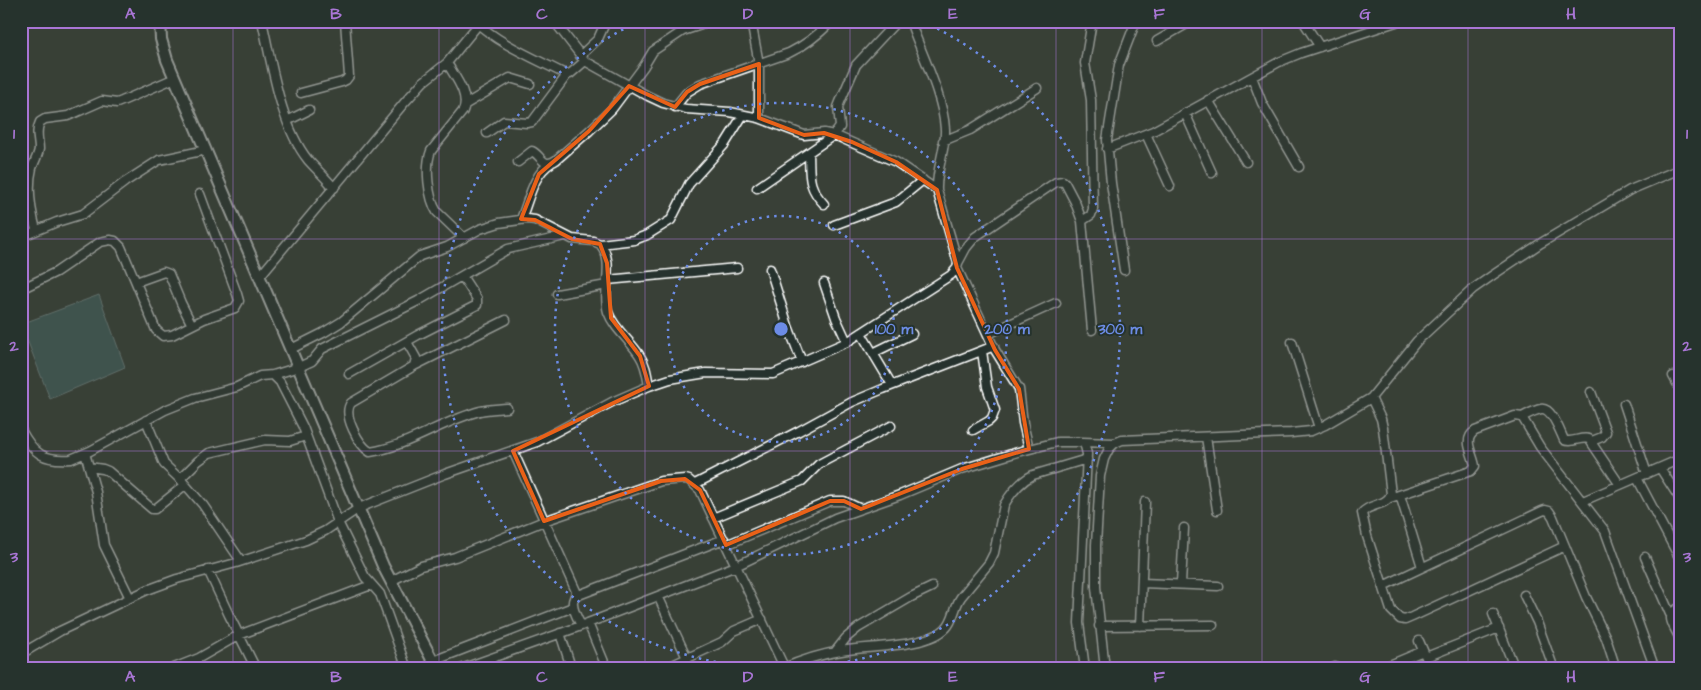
<svg xmlns="http://www.w3.org/2000/svg" width="1701" height="690" font-family="'Architects Daughter',sans-serif">
<style>
.water{fill:#466a69;stroke:#90a6a5}
.lines{fill:none;stroke-linecap:round;stroke-linejoin:round}
.minor-casing{stroke:#fff;stroke-width:11}
.secondary-casing{stroke:#fff;stroke-width:14}
.minor{stroke:#26332d;stroke-width:8}
.secondary{stroke:#26332d;stroke-width:10}
.marked{fill:none;stroke:#e96118;stroke-width:4;stroke-linejoin:round}
.grid{fill:none;stroke:#a976d5;stroke-width:1;stroke-opacity:0.55}
.ring{fill:none;stroke:#6c8ce6;stroke-width:2.5;stroke-dasharray:2.5 5}
.centre{fill:#6c8ce6;stroke:#26332d;stroke-width:2.5}
.ring-label{font-size:15px;text-anchor:middle;font-weight:bold;fill:#6c8ce6;stroke:#26332d;stroke-width:4;stroke-linejoin:round;paint-order:stroke}
.neatline{fill:none;stroke:#a976d5;stroke-width:2}
.grid-label{font-size:16px;text-anchor:middle;font-weight:bold;fill:#a976d5}
</style>
<rect width="100%" height="100%" fill="#394037"/>
<filter id="ink" filterUnits="userSpaceOnUse"><feTurbulence type="fractalNoise" baseFrequency=".02" numOctaves="2"/><feDisplacementMap in="SourceGraphic" scale="10" xChannelSelector="R" yChannelSelector="G"/><feConvolveMatrix kernelMatrix="1 2 1 2 8 2 1 2 1" color-interpolation-filters="sRGB"/></filter>
<g filter="url(#ink)">
<path class="water" d="M99,295L125,367L50,399L21,324Z"/>
<g class="lines">
<g class="minor-casing">
<path id="minor" d="M262,21C272,64 280,125 308,160C316,169 326,178 334,188
M475,21C499,44 534,58 563,73L570,74L585,61
M554,21L585,61L648,96L663,103L686,109L730,112L759,118L804,135L824,133L834,135L896,162L937,190
M751,21L759,64V118
M1303,21L1320,47
M1157,41L1192,21
M580,56L598,39L606,21
M447,63C455,77 470,95 463,111L431,151C425,166 428,198 437,212L464,238
M1252,77L1262,103L1299,167
M301,93L342,82L346,80L349,76L345,21
M1208,100L1246,162
M466,104L510,78L530,84
M675,107L687,92L700,84L789,53C806,45 819,34 832,21
M1185,113L1212,173
M287,121L309,110
M487,133L504,121L527,123L532,122L567,75
M1146,134L1170,186
M943,141L970,130L1037,88
M1107,149L1153,131L1279,62L1301,53L1399,21
M809,153C810,176 807,186 824,204
M518,162L532,151C542,156 543,169 556,160L589,131L612,109L644,66L653,51L683,31L713,21
M757,188L834,135L840,127L838,107L840,102L856,65L897,21
M521,219C529,200 533,174 551,163
M1082,221L1091,215L1093,209L1091,100L1085,63L1092,21
M834,225L896,202L923,180
M36,230C31,211 27,188 32,168C34,162 38,156 39,149C39,140 35,132 40,122L45,119L68,116L102,101L117,103L122,101L175,78
M21,237L57,222L83,214L125,182L159,160L206,150
M600,244C616,262 601,290 608,312C614,329 631,341 640,356C646,365 647,375 649,386
M958,263L966,248L975,237L1056,182L1063,181L1065,183L1075,202L1082,221L1092,330
M957,268L995,350L1019,389L1023,423L1029,449
M770,269L788,326L802,362
M1124,270L1111,183L1107,140L1119,65L1136,21
M260,276L405,102L423,82L447,63L481,21
M607,280L737,268
M136,282L164,272L169,274L181,303L192,325
M824,283L836,318L847,342
M21,289L56,272L100,242L110,240L115,241L121,247L156,330L163,336L172,335L204,319L235,308L239,301L237,294L200,194
M557,294L607,285
M861,333L892,385
M988,334L1056,303
M407,342L416,358L414,366L351,403C342,415 359,445 370,452C409,446 442,421 480,411C489,409 498,409 507,408
M1292,342L1319,428
M291,349L323,333L341,322L420,256L447,247L480,229L499,223L527,219L535,220L572,239L593,241L600,244L634,240L647,235L671,220L689,184L725,144L743,115
M873,353L912,334
M414,366L506,320
M349,374L418,335L477,305V299L462,276
M273,375L280,382L303,427L338,522L365,577L380,594L407,669
M1673,376L1680,389
M1591,392L1606,432L1602,437L1592,441
M1371,398L1381,419L1383,428L1391,494C1386,507 1369,503 1362,513L1367,536L1391,610L1400,619L1405,620L1412,617L1565,546
M1624,404L1647,474
M1522,417C1528,414 1535,410 1541,409C1552,407 1560,432 1564,440C1572,444 1581,436 1589,439L1620,485
M146,420L164,464L183,482L203,505L241,561
M21,430C34,454 43,461 71,459L90,451L165,410L195,398L237,387L260,376L273,375L299,367L312,361L322,349L418,301L508,249L565,236
M973,430L989,421L992,418L995,410L987,387L982,351
M1206,437L1217,510
M1082,442L1115,443
M513,451L576,591C576,597 572,599 573,604C573,611 578,619 581,626L588,623L607,669
M85,453L96,492L104,545L130,598
M89,467L103,469L108,471L152,509H155L185,485
M1660,468L1680,499
M1637,478L1680,559
M180,479L198,461L209,453L265,440L290,441L306,436
M695,484L799,431L852,402L883,389L994,346
M1400,495L1422,567
M1390,498L1471,471L1475,466C1473,453 1462,440 1475,431L1515,416L1522,417L1540,447L1605,531L1655,669
M1583,501L1680,459
M713,518L802,481L819,464L891,426
M726,545L830,501H844L861,509
M1645,557L1670,614
M208,570L229,615L256,669
M391,581L421,566L455,557L544,521L661,481L685,479L689,480L700,490L785,669
M1142,583L1218,586
M1181,584L1184,528
M1383,586L1542,511L1545,510L1549,511L1553,517L1586,597L1606,638L1616,669
M1524,595L1537,622L1554,669
M576,596L724,539
M658,596L687,658
M1680,607C1663,616 1674,625 1680,639
M1493,614L1515,669
M588,623L736,566L835,518L900,495L962,469L1018,452L1057,442H1082L1085,446L1087,454L1079,623L1085,669
M1099,626L1213,625
M1140,626L1145,502
M560,633L569,661L568,669
M1419,641L1431,669
M835,652L846,638L858,628L911,597L932,587
M21,654L60,631L147,590L177,579L236,563L306,540L325,531L359,508L445,474L537,442L612,402L649,386L670,379L706,373L773,374L847,342L951,275L957,268L958,263L937,190C936,169 946,149 945,129C943,95 921,53 910,21
M1426,657L1499,628
M433,661L573,607
M1335,667L1336,669
M171,669L199,658L239,635L371,585
M461,669L581,626
M664,669L722,642L734,631L762,619
M782,669C800,661 822,654 841,651C868,646 927,648 946,628C954,620 954,607 961,597L989,563L994,553L1004,505C1011,493 1021,481 1033,475L1087,459
M1105,669L1096,587V545L1100,476L1104,459L1109,449L1115,443L1122,440L1291,433L1311,431L1325,425L1371,398L1417,341L1473,289L1493,275L1541,243L1630,190L1680,169
M1380,669L1423,651
M1489,669L1495,667"/>
</g>
<g class="secondary-casing">
<path id="secondary" d="M160,21L161,39L167,60L383,566L437,669"/>
</g>
<use href="#minor" class="minor"/>
<use href="#secondary" class="secondary"/>
</g>
</g>
<path d="M0 0H1701V690H0ZM759,64V118L804,135L824,133L852,142L896,162L937,190L957,268L995,350L1019,389L1029,449L962,469L861,509L844,501H830L726,545L700,490L685,479L661,481L544,521L513,451L649,386L640,356L611,318L607,263L600,244L572,239L535,220L521,219L539,174L589,131L629,86L675,107L687,92L700,84Z" fill="#394037" fill-opacity=".55" fill-rule="evenodd"/>
<path class="marked" d="M759,64V118L804,135L824,133L852,142L896,162L937,190L957,268L995,350L1019,389L1029,449L962,469L861,509L844,501H830L726,545L700,490L685,479L661,481L544,521L513,451L649,386L640,356L611,318L607,263L600,244L572,239L535,220L521,219L539,174L589,131L629,86L675,107L687,92L700,84Z"/>
<path class="grid" d="M233,21V669M439,21V669M645,21V669M850,21V669M1056,21V669M1262,21V669M1468,21V669M21,239H1680M21,451H1680"/>
<g class="ring">
<circle cx="781" cy="329" r="113"/>
<circle cx="781" cy="329" r="226"/>
<path d="M924 22A339 339 0 1 1 638 22"/>
</g>
<circle cx="781" cy="329" r="8" class="centre"/>
<g class="ring-label">
<text x="894" y="334">100 m</text>
<text x="1007" y="334">200 m</text>
<text x="1120" y="334">300 m</text>
</g>
<rect width="1701" height="690" fill="none" stroke="#26332d" stroke-width="55"/>
<rect x="28" y="28" width="1646" height="634" class="neatline"/>
<g class="grid-label">
<text x="130" y="19">A</text>
<text x="336" y="19">B</text>
<text x="542" y="19">C</text>
<text x="748" y="19">D</text>
<text x="953" y="19">E</text>
<text x="1159" y="19">F</text>
<text x="1365" y="19">G</text>
<text x="1571" y="19">H</text>
<text x="14" y="139">1</text>
<text x="1687" y="139">1</text>
<text x="14" y="351">2</text>
<text x="1687" y="351">2</text>
<text x="14" y="562">3</text>
<text x="1687" y="562">3</text>
<text x="130" y="682">A</text>
<text x="336" y="682">B</text>
<text x="542" y="682">C</text>
<text x="748" y="682">D</text>
<text x="953" y="682">E</text>
<text x="1159" y="682">F</text>
<text x="1365" y="682">G</text>
<text x="1571" y="682">H</text>
</g>
</svg>
